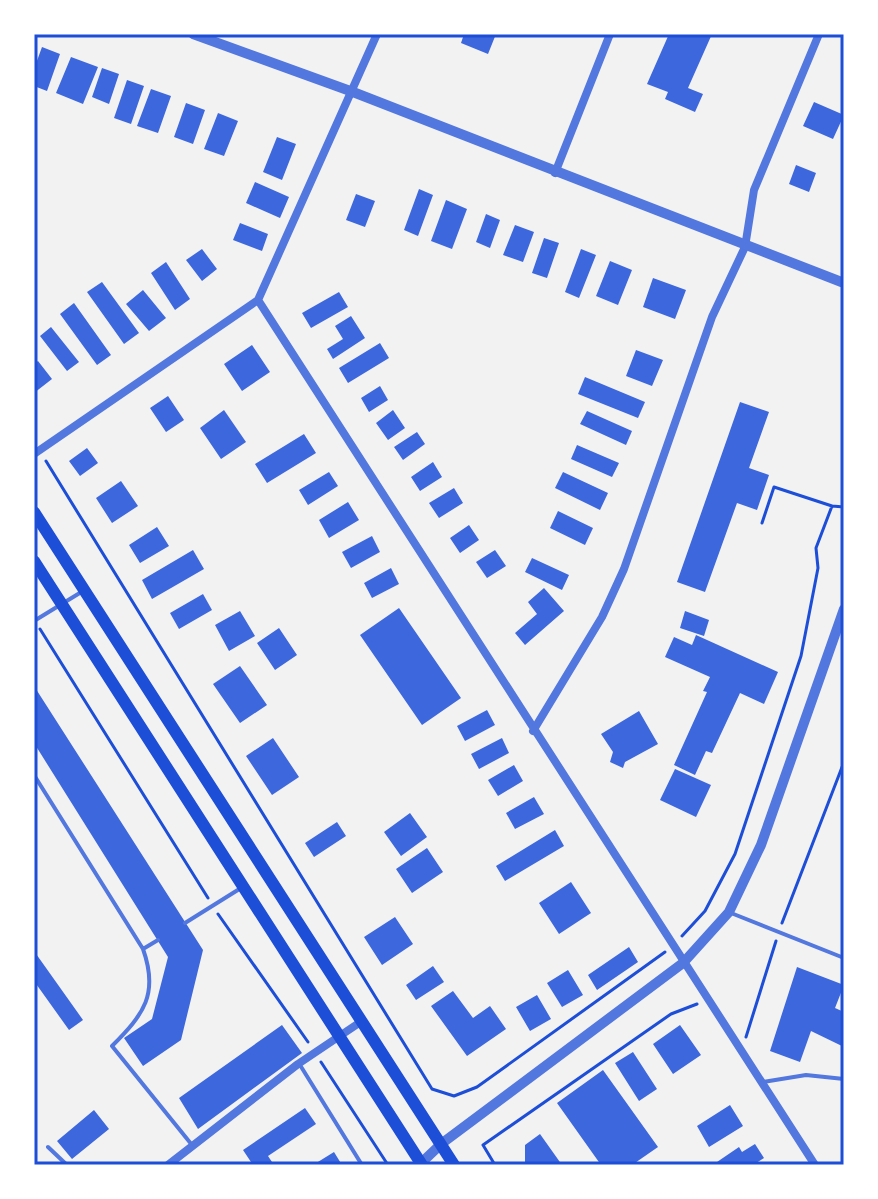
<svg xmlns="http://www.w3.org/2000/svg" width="878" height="1199" font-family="'PT Sans',sans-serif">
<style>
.building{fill:#3d67dc}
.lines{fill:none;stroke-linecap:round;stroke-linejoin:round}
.path{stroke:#1d4ed8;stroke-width:3}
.service{stroke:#5277de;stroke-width:4}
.minor{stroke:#5277de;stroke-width:8}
.tertiary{stroke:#5277de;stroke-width:10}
.primary{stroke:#1d4ed8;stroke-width:12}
.neatline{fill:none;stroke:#1d4ed8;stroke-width:3}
</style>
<rect width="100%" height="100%" fill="#f2f2f2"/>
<path class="building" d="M464,34H496L488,54L461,43Z
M669,34H712L688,88L703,94L695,112L665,99L668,92L647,84Z
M42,47L60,54L47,91L34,86V69Z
M71,57L98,67L83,104L56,93Z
M102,68L119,74L109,104L92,97Z
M127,80L144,86L131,124L114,118Z
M151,89L171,96L158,133L137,126Z
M814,102L844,115L833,139L803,126Z
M186,103L205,110L193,144L174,137Z
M218,113L238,121L224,156L204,149Z
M277,137L296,144L282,180L263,172Z
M796,165L816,173L809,192L789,184Z
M255,182L289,197L280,218L246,203Z
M419,189L433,195L418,236L404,230Z
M356,194L375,201L365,227L346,220Z
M446,200L467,209L452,249L431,241Z
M486,214L500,220L490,248L476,242Z
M240,223L268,234L262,251L233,240Z
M515,225L534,232L523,262L503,255Z
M544,238L559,243L547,278L532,273Z
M202,249L217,269L202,281L186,260Z
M581,249L596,255L579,298L565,292Z
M610,261L632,270L618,305L596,296Z
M166,262L190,299L175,310L151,273Z
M653,278L686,290L675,319L643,307Z
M102,282L139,333L124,344L87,292Z
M143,290L166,318L149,331L126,304Z
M339,292L348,307L311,328L302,313Z
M74,303L111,355L97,365L60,314Z
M351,316L365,338L333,359L327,349L343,339L335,326Z
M51,327L79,362L67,371L40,336Z
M380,343L389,358L348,383L339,368Z
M252,345L270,372L242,391L224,364Z
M636,350L663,360L652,386L626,376Z
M38,361L52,379L34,393V364Z
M585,377L645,402L638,418L578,394Z
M380,386L388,400L369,412L361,398Z
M168,396L184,420L166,432L150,408Z
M740,402L769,412L749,468L769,475L757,510L737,503L705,592L677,582Z
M224,410L246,442L221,459L200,428Z
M393,410L405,428L388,440L376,423Z
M587,411L632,431L626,445L580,424Z
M417,432L425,444L403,460L394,447Z
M304,434L316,453L267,483L255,464Z
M577,445L619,463L612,477L571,459Z
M87,448L98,463L80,476L69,461Z
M433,462L442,477L420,491L411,477Z
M329,472L338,486L308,505L299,490Z
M563,472L608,493L600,510L555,488Z
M121,481L138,506L112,523L96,498Z
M454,488L463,503L439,518L429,503Z
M348,502L359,520L329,538L319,520Z
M558,511L593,528L585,545L550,528Z
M469,525L479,540L460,553L450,538Z
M157,527L169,546L140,563L129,545Z
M372,536L380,552L351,568L342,552Z
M193,550L204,569L152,599L142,580Z
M495,550L506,566L487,578L476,562Z
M532,558L569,575L562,590L525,572Z
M391,568L399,584L372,598L364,583Z
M544,588L564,611L525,645L515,633L537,614L528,602Z
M203,594L212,610L179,629L170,613Z
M399,608L461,698L422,725L360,635Z
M240,611L255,636L229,651L215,625Z
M685,611L709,620L704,636L680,628Z
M279,628L297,655L275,670L257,643Z
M696,635L778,672L764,704L740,693L712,753L706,751L695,775L674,765L707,692L703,691L710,677L665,657L674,637L692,645Z
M240,666L267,705L240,723L213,684Z
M34,686L203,950L181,1040L143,1066L124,1038L152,1019L168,957L34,743Z
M487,710L495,725L465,741L457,726Z
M639,711L658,744L625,762L623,768L610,762L613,752L601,734Z
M273,738L299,777L272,795L246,756Z
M502,738L509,753L479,769L471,754Z
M514,765L523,781L498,796L488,780Z
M675,769L711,785L696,817L660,800Z
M534,797L544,814L515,829L506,813Z
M410,813L427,837L401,856L384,832Z
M337,822L346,836L314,857L305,843Z
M555,830L564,846L505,881L496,866Z
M427,848L443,872L412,893L396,869Z
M571,882L591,913L559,934L539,903Z
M395,917L413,944L382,965L364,937Z
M629,947L638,962L597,990L588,975Z
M34,951L83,1020L69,1030L34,981Z
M433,966L444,982L416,1000L406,985Z
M797,967L844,985L835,1008L844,1012V1047L811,1031L800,1062L770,1051Z
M568,970L583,995L562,1007L547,983Z
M453,991L473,1018L490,1006L506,1029L467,1056L431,1006Z
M537,995L551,1019L530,1031L516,1007Z
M282,1025L302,1053L198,1129L179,1098Z
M680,1025L701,1055L673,1074L653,1044Z
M633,1052L657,1089L639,1101L615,1063Z
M603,1070L658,1147L632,1165H601L557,1103Z
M730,1105L743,1126L709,1147L697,1126Z
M305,1108L316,1124L268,1156L274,1165H253L243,1150Z
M94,1110L109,1129L72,1159L57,1141Z
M540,1134L562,1165H525V1145Z
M755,1144L764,1158L753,1165L717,1162L739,1147L742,1152Z
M334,1152L342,1165H313Z"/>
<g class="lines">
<path class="path" d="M46,461L432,1089L454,1096L477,1087L665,952
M832,506L844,507
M40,629L208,898
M218,914L308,1042
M782,923L844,762
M682,936L705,911L735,854L801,656L818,568L816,548L832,506L774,487L762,523
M746,1037L776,941
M321,1062L388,1165
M495,1165L483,1145L671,1014L697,1004"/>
<path class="service" d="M34,621L83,591
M34,775L143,949
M731,913L844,958
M185,923L241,888
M158,940L143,949C159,994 144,1014 112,1046L192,1145
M300,1065L362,1165
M763,1082L806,1075L844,1079
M48,1147L67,1165"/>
<path class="minor" d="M555,173L610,34
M258,300L815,1165
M34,454L258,300L377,34
M533,731L602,617L624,569L712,317L745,247L754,190L819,34
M168,1165L298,1064L362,1021"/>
<path class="tertiary" d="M193,34L353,92L844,283
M421,1163L441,1144L683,963L729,912L761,845L844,609"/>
<path class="primary" d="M34,512L454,1165
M34,561L422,1165"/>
</g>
<rect width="878" height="1199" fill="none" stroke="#ffffff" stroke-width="72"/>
<rect x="36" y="36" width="806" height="1127" class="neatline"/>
</svg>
